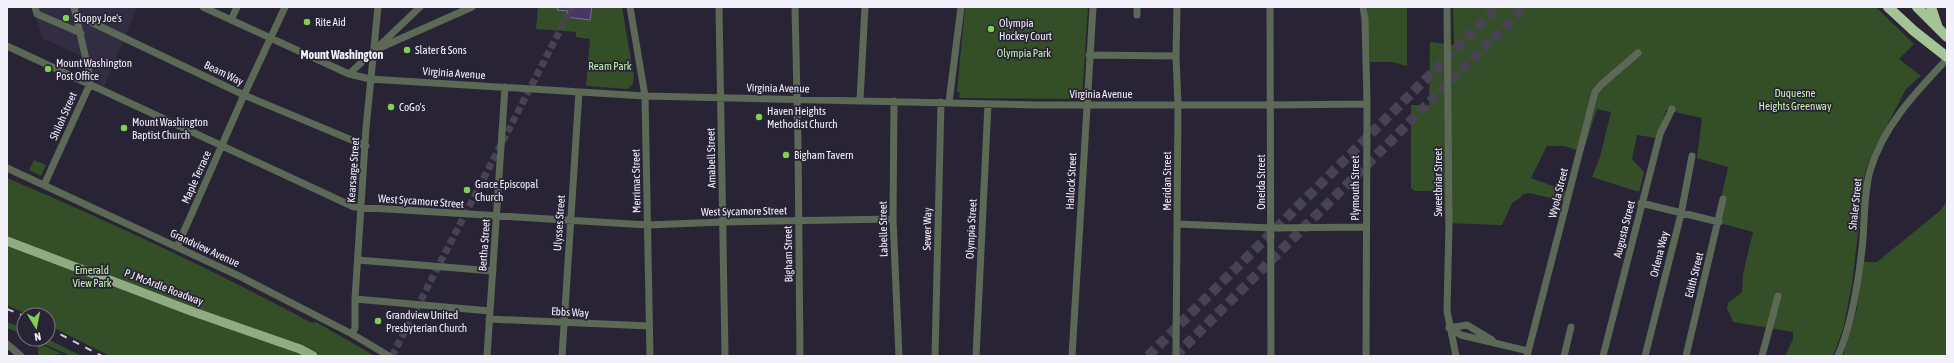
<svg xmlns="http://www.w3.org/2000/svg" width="1954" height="363" font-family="'Asap Condensed',sans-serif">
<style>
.built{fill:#332d43}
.green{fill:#344e27}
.water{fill:#453864;stroke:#797092}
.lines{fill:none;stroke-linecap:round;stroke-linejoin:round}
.minor-tunnel{stroke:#474353;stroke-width:7;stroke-dasharray:7 3.5;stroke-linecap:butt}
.highway-tunnel{stroke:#474353;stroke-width:10;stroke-dasharray:10 5;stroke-linecap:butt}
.minor{stroke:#5c6956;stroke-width:7}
.major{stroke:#90aa83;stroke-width:9}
.highway{stroke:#a4c495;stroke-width:10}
.rail{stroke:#cdcbd7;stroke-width:2;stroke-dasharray:7 7;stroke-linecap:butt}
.poi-dot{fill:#80d051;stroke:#292435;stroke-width:1.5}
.labels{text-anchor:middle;stroke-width:3.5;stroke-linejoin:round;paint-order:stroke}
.poi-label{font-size:11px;fill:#f3f1fc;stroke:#292435;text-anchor:start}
.park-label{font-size:11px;fill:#c4f3ad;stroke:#292435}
.street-label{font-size:11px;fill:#f3f1fc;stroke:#292435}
.neighbourhood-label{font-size:12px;font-weight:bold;fill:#f3f1fc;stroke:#292435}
</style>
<rect width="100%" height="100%" fill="#292435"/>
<path class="built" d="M33,7H137L104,87L87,76L83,57L42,38Z"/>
<path class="green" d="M538,7H622L634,77L633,84L628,89L586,86L590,39L576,37V32L536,29Z
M965,7H1088L1082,99L959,98L960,93L957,92Z
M1367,7H1407V66L1392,62H1370Z
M1453,7H1876L1914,44L1899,59L1921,76L1906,89L1873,152L1865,172L1852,285L1843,329L1833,356H1785L1793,339V332L1733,322L1727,308L1728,303L1742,292L1743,274L1753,232L1716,222L1728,167L1697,158L1702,118L1666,110L1657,138L1637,135L1632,159L1644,172L1639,192L1592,177L1600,157L1611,112L1597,109L1583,152L1564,146H1547L1531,178L1566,191L1564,201L1529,193L1523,194L1520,198L1512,203L1502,225L1445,223L1444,191H1414L1413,189H1411V105H1429L1430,42L1454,45Z
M34,160L46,165L41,176L29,170Z
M7,178C111,222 213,270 312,323L316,322L375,356H110L48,325V315H28L7,305Z
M1947,201V356H1843L1857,309L1863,262H1877L1941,210Z
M7,322L24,329V335L7,328Z
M33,339H47L82,356H71Z
M31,341L32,340L62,354L38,356V347Z"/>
<path class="water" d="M558,7H592L590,20L567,17L568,11L557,10Z"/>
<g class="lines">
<path class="minor-tunnel" d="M392,356L572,7"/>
<path class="highway-tunnel" d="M1148,356L1498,7
M1175,356L1525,7"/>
<path class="minor" d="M35,7L37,14L81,33
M203,7L349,74L370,79L645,96L1037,105H1271L1367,104
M630,7L645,96L650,356
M719,7L725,356
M795,7L798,143L800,356
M1270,7L1271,356
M1363,7L1365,19L1367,104L1366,356
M1447,7L1449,224L1447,311L1456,356
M76,15L244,95L366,146
M1137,15V7
M231,20L237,7
M7,46L354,207L648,225L723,222L893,219
M378,47L420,7
M1089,55L1176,56
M349,74L375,50L472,7
M860,100L865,7
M894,101L893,219L899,356
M949,102L961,7
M7,168L239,276L352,334L389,356
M44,185L90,84V77L74,7
M1641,203L1719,222
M1178,224L1272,228L1366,227
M177,247L244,95L285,7
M358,260L493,271
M355,299L490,311
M489,319L649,326
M1449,328L1461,335L1528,351
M1449,328L1467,325L1492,340
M352,334L355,328V299L366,128L378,7
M7,344L21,356
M487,356L505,87
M562,356L579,92
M935,356L941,102
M976,356L988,104
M1072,356L1093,7
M1176,356L1178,105L1176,56L1177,7
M1527,356L1595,92L1602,84L1638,53
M1564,356L1571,327
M1603,356L1660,134L1672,109
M1645,356L1681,214L1692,156
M1686,356L1723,199
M1762,356L1778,296
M1838,356C1852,324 1858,284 1862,249C1865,224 1863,196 1870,171C1883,126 1916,92 1947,59"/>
<path class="major" d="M7,241L191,311L300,349L313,356"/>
<path class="highway" d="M1888,7L1914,31L1947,57
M1917,7L1947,37
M1931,7L1937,25"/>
<path class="rail" d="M7,309L24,316
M48,328L102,356"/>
</g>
<g class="poi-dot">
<circle cx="66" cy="18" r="4"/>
<circle cx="307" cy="22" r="4"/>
<circle cx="991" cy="29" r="4"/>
<circle cx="407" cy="50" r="4"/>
<circle cx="48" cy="69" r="4"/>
<circle cx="391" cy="107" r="4"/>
<circle cx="759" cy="117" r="4"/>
<circle cx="124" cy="128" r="4"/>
<circle cx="786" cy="155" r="4"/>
<circle cx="467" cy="190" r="4"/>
<circle cx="378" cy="321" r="4"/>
</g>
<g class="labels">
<g class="poi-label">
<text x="74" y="22">Sloppy Joe's</text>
<text x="315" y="26">Rite Aid</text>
<text x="999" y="27">Olympia<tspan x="999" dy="13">Hockey Court</tspan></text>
<text x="415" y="54">Slater &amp; Sons</text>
<text x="56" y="67">Mount Washington<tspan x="56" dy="13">Post Office</tspan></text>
<text x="399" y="111">CoGo's</text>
<text x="767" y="115">Haven Heights<tspan x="767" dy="13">Methodist Church</tspan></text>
<text x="132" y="126">Mount Washington<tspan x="132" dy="13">Baptist Church</tspan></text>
<text x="794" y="159">Bigham Tavern</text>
<text x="475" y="188">Grace Episcopal<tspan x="475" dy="13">Church</tspan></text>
<text x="386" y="319">Grandview United<tspan x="386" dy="13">Presbyterian Church</tspan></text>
</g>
<g class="park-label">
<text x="1024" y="57">Olympia Park</text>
<text x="610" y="70">Ream Park</text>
<text x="1795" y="97">Duquesne<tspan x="1795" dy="13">Heights Greenway</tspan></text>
<text x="92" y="274">Emerald<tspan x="92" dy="13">View Park</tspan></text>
</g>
<g class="street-label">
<text transform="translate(224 73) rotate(26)" y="4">Beam Way</text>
<text transform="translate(454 73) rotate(4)" y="4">Virginia Avenue</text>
<text transform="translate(778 88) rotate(1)" y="4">Virginia Avenue</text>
<text x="1101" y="98">Virginia Avenue</text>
<text transform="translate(63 116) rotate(-66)" y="4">Shiloh Street</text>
<text transform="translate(711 158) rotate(-91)" y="4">Amabell Street</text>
<text transform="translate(353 170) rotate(-86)" y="4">Kearsarge Street</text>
<text transform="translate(196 177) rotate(-66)" y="4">Maple Terrace</text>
<text transform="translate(636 181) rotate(-91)" y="4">Merrimac Street</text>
<text transform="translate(1071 181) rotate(-87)" y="4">Hallock Street</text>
<text transform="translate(1167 181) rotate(-90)" y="4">Meridan Street</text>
<text transform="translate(1261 182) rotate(-90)" y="4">Oneida Street</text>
<text transform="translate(1438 182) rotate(-90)" y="4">Sweetbriar Street</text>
<text transform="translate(1355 188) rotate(-90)" y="4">Plymouth Street</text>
<text transform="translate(1558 193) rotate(-76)" y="4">Wyola Street</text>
<text transform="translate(421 201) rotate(4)" y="4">West Sycamore Street</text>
<text transform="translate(1855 204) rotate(-84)" y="4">Shaler Street</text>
<text transform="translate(744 211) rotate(-1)" y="4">West Sycamore Street</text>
<text transform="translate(559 223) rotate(-86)" y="4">Ulysses Street</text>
<text transform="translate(883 229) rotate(-91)" y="4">Labelle Street</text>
<text transform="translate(927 229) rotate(-89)" y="4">Sewer Way</text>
<text transform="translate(971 229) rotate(-87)" y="4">Olympia Street</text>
<text transform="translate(1624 229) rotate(-76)" y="4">Augusta Street</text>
<text transform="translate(484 245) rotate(-86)" y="4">Bertha Street</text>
<text transform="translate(205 248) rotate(25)" y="4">Grandview Avenue</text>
<text transform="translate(788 254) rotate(-91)" y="4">Bigham Street</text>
<text transform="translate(1659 254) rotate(-76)" y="4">Orlena Way</text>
<text transform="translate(1694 275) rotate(-76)" y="4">Edith Street</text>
<text transform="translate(164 287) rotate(21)" y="4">P J McArdle Roadway</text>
<text transform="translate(570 312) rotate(3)" y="4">Ebbs Way</text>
</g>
<g class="neighbourhood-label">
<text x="342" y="59">Mount Washington</text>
</g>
</g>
<rect width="1954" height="363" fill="none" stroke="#f3f1fc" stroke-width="16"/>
<g transform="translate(36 327) rotate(170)"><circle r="19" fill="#292435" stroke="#7a7685"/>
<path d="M0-3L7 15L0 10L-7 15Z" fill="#80d051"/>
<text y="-6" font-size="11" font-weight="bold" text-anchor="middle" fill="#f3f1fc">N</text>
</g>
</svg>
